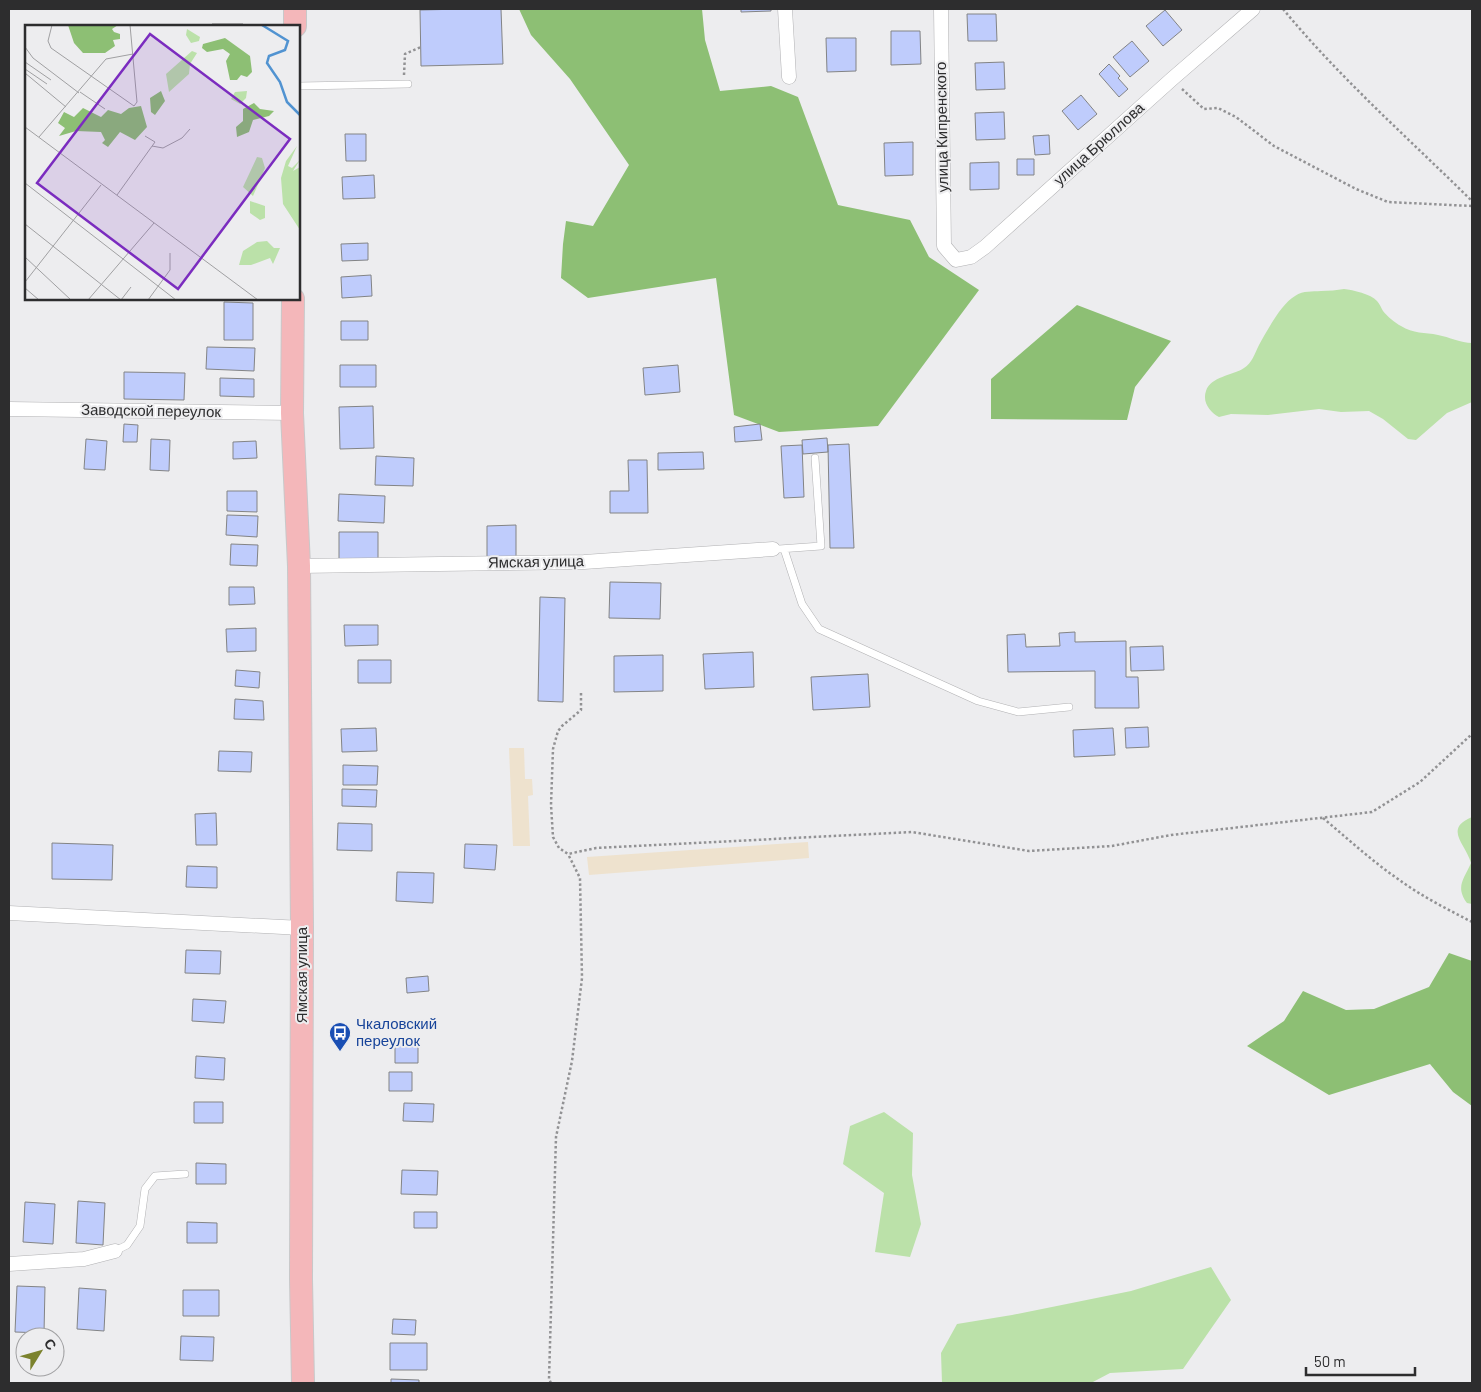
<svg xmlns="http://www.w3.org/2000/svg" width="1481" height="1392" font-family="Barlow,sans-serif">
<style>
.industrial{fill:#eee2ce}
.green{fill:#bbe1a9}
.forest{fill:#8dbf74}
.building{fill:#bfccfc;stroke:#838485}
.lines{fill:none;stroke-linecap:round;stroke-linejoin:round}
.service-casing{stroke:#b1b1b3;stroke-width:8}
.minor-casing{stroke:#b1b1b3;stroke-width:15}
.trunk-casing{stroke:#c8c8c9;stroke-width:24}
.path{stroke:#929294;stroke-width:2.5;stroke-dasharray:2.5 2.5;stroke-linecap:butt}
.service{stroke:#fff;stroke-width:7}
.minor{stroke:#fff;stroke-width:14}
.trunk{stroke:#f4b7ba;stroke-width:22}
.labels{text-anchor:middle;stroke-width:4;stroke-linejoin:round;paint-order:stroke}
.street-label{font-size:15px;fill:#2d2d2e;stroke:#ededef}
.transit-label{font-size:15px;fill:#164399;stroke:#ededef;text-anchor:start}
.inset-river{fill:none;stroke:#5193d1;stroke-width:2.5}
.inset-road{fill:none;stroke:#a0a0a2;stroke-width:1}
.view{fill:#7b2cbf;fill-opacity:0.15;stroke:#7b2cbf;stroke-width:2.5}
.inset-edge{fill:none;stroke:#2d2d2e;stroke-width:2.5}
</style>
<rect width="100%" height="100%" fill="#ededef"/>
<path class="industrial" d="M509,748H524L525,779H532L533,795L528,796L530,846H513Z
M808,842L809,858L589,875L587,857Z"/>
<path class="green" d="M1344,289C1353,290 1371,294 1377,301C1380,304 1381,308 1383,311C1387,316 1395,323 1401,326C1413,334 1425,332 1438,335C1449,337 1461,343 1472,343V402L1447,413L1416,440L1408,439L1383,419L1369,411L1341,412L1319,409L1268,415L1231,414L1219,417C1210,412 1202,402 1206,391C1211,376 1232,376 1244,368C1252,363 1255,353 1259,345C1267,331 1281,304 1295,296C1304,290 1312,292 1321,291C1329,291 1337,290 1344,289Z
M1472,817V904L1467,903C1455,887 1464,879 1471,863C1466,844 1443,829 1472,817Z
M884,1112L913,1133L912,1175L921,1224L910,1257L875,1252L884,1193L843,1164L850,1126Z
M1211,1267L1231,1300L1183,1369L1110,1373L1091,1383H942L941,1353L957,1324L1012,1315L1131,1291Z"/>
<path class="forest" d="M519,9H702L705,40L720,91L771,86L798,97L838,205L910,220L929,257L979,290L878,426L779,432L734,415L716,278L588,298L561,278L563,244L566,221L593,226L629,165L570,79L531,35Z
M1077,305L1171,341L1135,387L1127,420L991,419V379Z
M1449,953L1472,961V1106L1453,1092L1430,1064L1329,1095L1247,1046L1284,1021L1303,991L1346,1010L1374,1009L1429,987Z"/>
<path class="building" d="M464,9H501L503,64L421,66L420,10Z
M741,9H771V11L741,12Z
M1165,10L1182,30L1163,46L1146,26Z
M967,14H996L997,41H968Z
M212,24H243V26H212Z
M891,31H920L921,64L891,65Z
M826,38H856V71L827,72Z
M1132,41L1149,61L1130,77L1113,57Z
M1004,62L1005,89L976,90L975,63Z
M1109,64L1120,76L1118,78L1128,89L1119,97L1099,74Z
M1081,95L1097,114L1078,130L1062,111Z
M1004,112L1005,139L976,140L975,113Z
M345,134H366V161H346Z
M1049,135L1050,154L1035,155L1033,136Z
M913,142V175L885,176L884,143Z
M1017,159H1034V175H1017Z
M999,162V189L970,190V163Z
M374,175L375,198L343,199L342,177Z
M368,243V260L342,261L341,244Z
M371,275L372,296L342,298L341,277Z
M224,302L253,303V340H224Z
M341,321H368V340H341Z
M207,347L255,348L254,371L206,369Z
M340,365H376V387H340Z
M678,365L680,392L645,395L643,368Z
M124,372L185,373L184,400L124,399Z
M220,378L254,379V397L220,396Z
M373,406L374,448L340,449L339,407Z
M124,424L138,425L137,442H123Z
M760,424L762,440L735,442L734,427Z
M827,438L828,452L803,454L802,440Z
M86,439L107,441L105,470L84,469Z
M151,439L170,440L169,471L150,470Z
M256,441L257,458L233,459V442Z
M849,444L854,548H830L828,445Z
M802,445L804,497L784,498L781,446Z
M703,452L704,469L658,470V453Z
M376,456L414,458L413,486L375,485Z
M628,460H647L648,513H610V491H629Z
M227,491H257V512L227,511Z
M339,494L385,496L384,523L338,521Z
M227,515L258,516L257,537L226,535Z
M516,525V557H487V526Z
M339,532H378V560H339Z
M231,544L258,545L257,566L230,565Z
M610,582L661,583L660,619L609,618Z
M229,587H254L255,604L229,605Z
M540,597L565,598L563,702L538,701Z
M344,625H378V645L345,646Z
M256,628V651L227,652L226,629Z
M1075,632V642L1126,641V677H1138L1139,708H1095V671L1008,672L1007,635L1025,634L1026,647L1060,646L1059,633Z
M1163,646L1164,670L1131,671L1130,647Z
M753,652L754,687L705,689L703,654Z
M663,655V691L614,692V656Z
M358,660H391V683H358Z
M236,670L260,672L259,688L235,686Z
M868,674L870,707L813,710L811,677Z
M235,699L263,701L264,720L234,719Z
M1148,727L1149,747L1126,748L1125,728Z
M376,728L377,751L342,752L341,729Z
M1113,728L1115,755L1074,757L1073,730Z
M219,751L252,752L251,772L218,771Z
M343,765L378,766L377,785H343Z
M342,789L377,790L376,807L342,806Z
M216,813L217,845H196L195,814Z
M338,823L372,824V851L337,850Z
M52,843L113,845L112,880L52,879Z
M465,844L497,845L495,870L464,868Z
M187,866L217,867V888L186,887Z
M397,872L434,873L433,903L396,901Z
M186,950L221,951L220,974L185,973Z
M428,976L429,991L407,993L406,978Z
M193,999L226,1001L224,1023L192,1021Z
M395,1043H418V1063H395Z
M196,1056L225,1058L224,1080L195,1078Z
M389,1072H412V1091H389Z
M194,1102H223V1123H194Z
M404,1103L434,1104L433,1122L403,1121Z
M196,1163L226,1164V1184H196Z
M402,1170L438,1171L437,1195L401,1194Z
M78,1201L105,1203L103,1245L76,1243Z
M25,1202L55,1204L53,1244L23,1242Z
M414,1212H437V1228H414Z
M187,1222L217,1223V1243H187Z
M17,1286L45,1287L44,1333L15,1332Z
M79,1288L106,1290L104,1331L77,1329Z
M183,1290H219V1316H183Z
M393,1319L416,1320L415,1335L392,1334Z
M181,1336L214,1337L213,1361L180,1360Z
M390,1343H427V1370H390Z
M391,1379L419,1380V1383H391Z"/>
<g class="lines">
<g class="service-casing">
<path id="service" d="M299,86L408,84
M779,549L821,546L815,458
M784,549L802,604L819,629L978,701L1018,712L1069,707
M115,1251L127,1245L140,1226L145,1189L155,1176L185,1174"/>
</g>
<g class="minor-casing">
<path id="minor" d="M785,9L789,77
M941,9L944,246L956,260L971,257L985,247L1172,79L1253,9
M9,409L292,413
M299,566L584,562L773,549
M9,913L302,928
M9,1264L84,1259L115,1251"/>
</g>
<g class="trunk-casing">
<path id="trunk" d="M295,26V9
M293,299L292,413L299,566L302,928L301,1279L303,1383"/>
</g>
<path class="path" d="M1283,9C1340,78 1408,138 1472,201
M404,75L405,54L421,47
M1182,89L1204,109L1218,108L1236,117L1274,146L1356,189L1388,202L1472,206
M581,693V710L562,726L558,731L553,749L551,805L553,837L559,848L568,854L596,848L912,832L1029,851L1112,846L1171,835L1372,812L1420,782L1472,734
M1323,818C1348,839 1372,861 1398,879C1421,896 1447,909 1472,922
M551,1383L549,1379L556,1137L572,1061L582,978L580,878L568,854"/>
<use href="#service" class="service"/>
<use href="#minor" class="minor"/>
<use href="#trunk" class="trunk"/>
</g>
<defs>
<g id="bus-pin" transform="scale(1.125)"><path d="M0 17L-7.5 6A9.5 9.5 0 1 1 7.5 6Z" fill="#1a4fb4" stroke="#ededef"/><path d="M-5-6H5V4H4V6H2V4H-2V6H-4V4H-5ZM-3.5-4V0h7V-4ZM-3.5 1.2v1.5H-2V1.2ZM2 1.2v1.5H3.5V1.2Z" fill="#fff"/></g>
</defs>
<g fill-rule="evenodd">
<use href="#bus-pin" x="340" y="1033"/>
</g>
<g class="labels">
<g class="street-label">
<text transform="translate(942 127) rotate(-91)" y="5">улица Кипренского</text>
<text transform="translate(1099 144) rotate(-42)" y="5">улица Брюллова</text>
<text transform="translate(151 411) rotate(1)" y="5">Заводской переулок</text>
<text transform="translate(536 562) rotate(-1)" y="5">Ямская улица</text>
<text transform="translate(302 975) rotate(-90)" y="5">Ямская улица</text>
</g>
<g class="transit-label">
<text x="356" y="1029">Чкаловский<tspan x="356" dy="17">переулок</tspan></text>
</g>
</g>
<g transform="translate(25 25)">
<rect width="275" height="275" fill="#ededef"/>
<path d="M162,4L175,12L174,16L166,18L161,10ZM167,26L172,28L165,39L164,49L144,67L141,49ZM222,66L221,73L215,79L206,74L210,67ZM272,121L263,141L267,143L275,135L268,146L275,142V205L258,179L256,153L261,136ZM232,132L237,133L240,143L228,171L218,162ZM225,176L240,181V193L235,195L225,188ZM242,216L249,223H255L248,239L245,233L226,240H214L218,226L232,217Z" fill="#bbe1a9"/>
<path d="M43,0H93L87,4L89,7L95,9V14L88,15L90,21L80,28H58L49,18ZM200,13L225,31L227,47L222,52L216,50L212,55H205L201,36L205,29L198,24L182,27L177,23L178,19ZM136,66L140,76L130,90L126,87L125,73ZM229,78L235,84L249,86L244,91L228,95L224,107L212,112L211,102L218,96V84ZM116,81L122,102L110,115L95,107L83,122L77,118L80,115L76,107L51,106L34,111L40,103L33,98L39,87L49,92L58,83L76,92L83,85L96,89L104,83Z" fill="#8dbf74"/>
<path class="inset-river" d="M237,0L263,16L260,25L244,31L242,38L255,57L262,77L275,90"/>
<path class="inset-road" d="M27,0L23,16L26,23L109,81L112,77L105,0M0,22L8,33L54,68M0,37L26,55M0,44L22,59M0,48L41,82M55,67L80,84M0,102L233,275M14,112L81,34L108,29M127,121L138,123L157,113L165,104M0,158L151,275M92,170L130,117L120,111M0,199L96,275M0,232L46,275M0,257L76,160M0,263L14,275M63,275L129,198M96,275L106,262M123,275L145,245V228"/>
<path class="view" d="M125,9L265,114L153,264L12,158Z"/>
<rect width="275" height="275" class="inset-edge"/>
</g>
<rect width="1481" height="1392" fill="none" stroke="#2d2d2e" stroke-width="20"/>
<g transform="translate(40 1352) rotate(53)"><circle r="24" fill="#ededef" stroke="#a0a0a2"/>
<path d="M0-4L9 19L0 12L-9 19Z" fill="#7b822d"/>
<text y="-8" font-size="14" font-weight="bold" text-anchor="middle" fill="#2d2d2e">С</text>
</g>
<path d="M1306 1367v8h109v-8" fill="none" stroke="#2d2d2e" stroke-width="2.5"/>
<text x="1314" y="1367" font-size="15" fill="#2d2d2e" stroke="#ededef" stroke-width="4" paint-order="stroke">50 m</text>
</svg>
